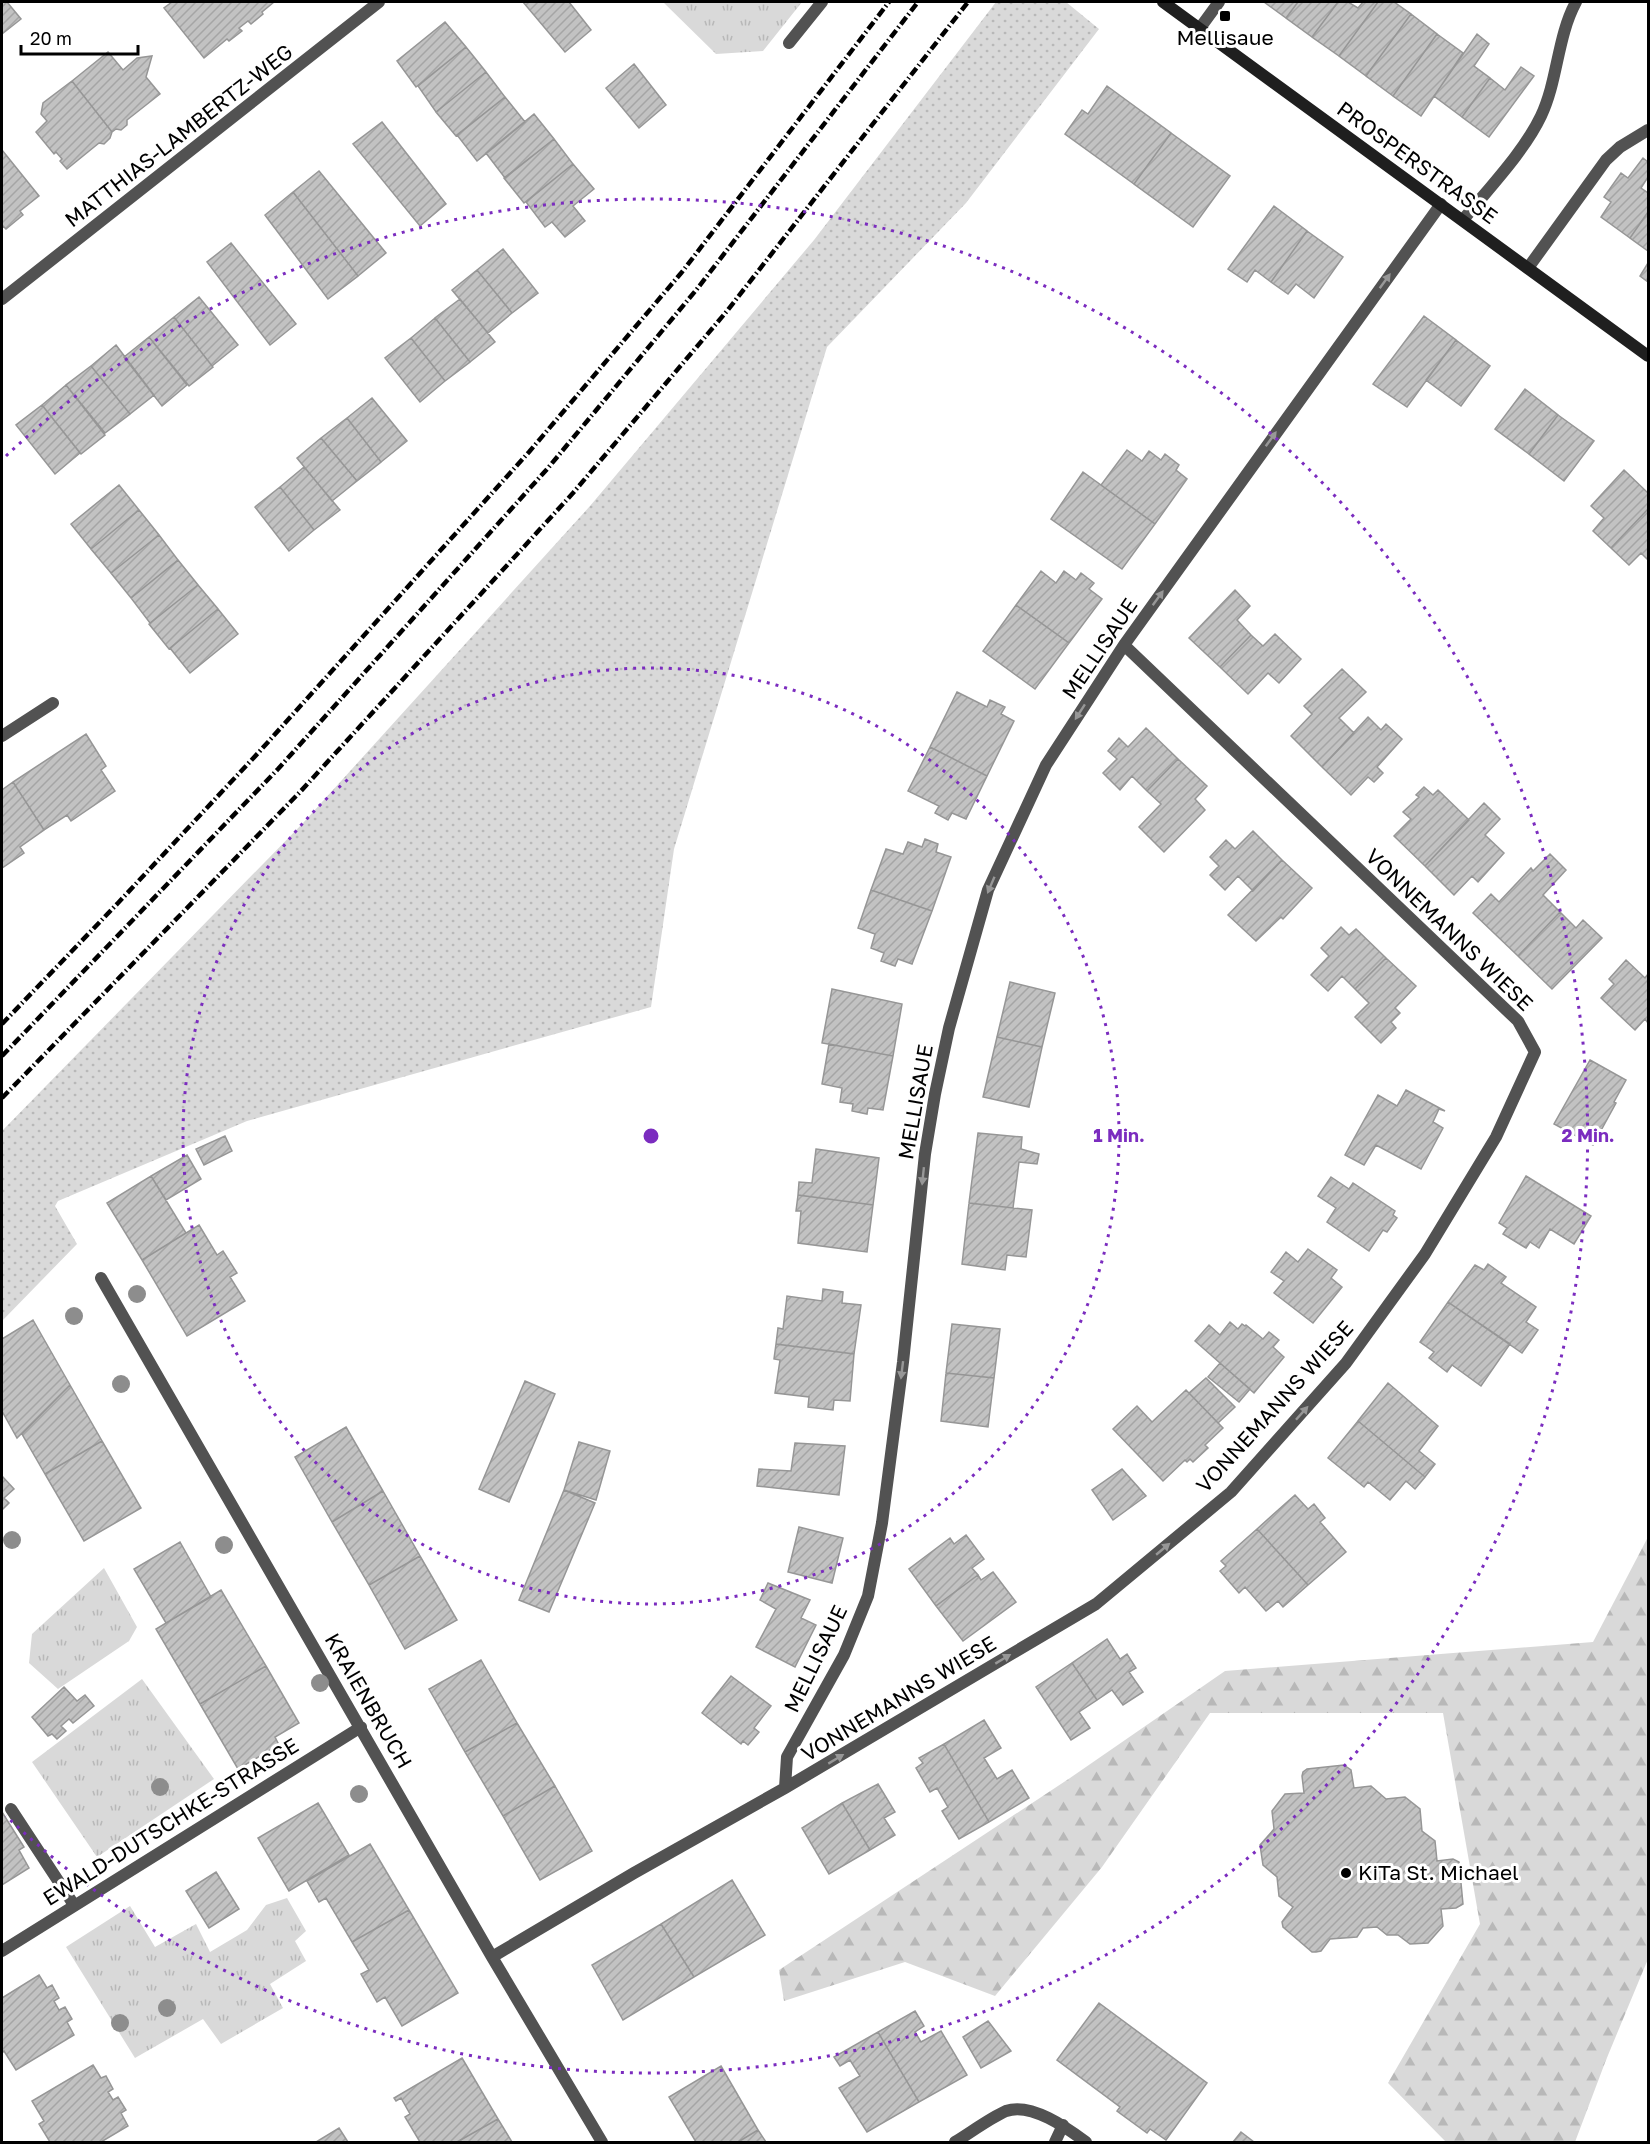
<svg xmlns="http://www.w3.org/2000/svg" width="1650" height="2144" font-family="'Golos Text',sans-serif">
<style>
.grass{fill:url(#grass-tufts)}
.forest{fill:url(#forest-firs)}
.park{fill:url(#park-dots)}
.building{fill:url(#building-hatch);stroke:#969696;stroke-width:1.5}
.lines{fill:none;stroke-linecap:round;stroke-linejoin:round}
.service{stroke:#525252;stroke-width:12}
.minor{stroke:#525252;stroke-width:12}
.secondary{stroke:#1f1f1f;stroke-width:12}
.rail{stroke:#000;stroke-width:4.5;stroke-dasharray:9 3 1.5 3;stroke-linecap:butt}
.tree{fill:#8d8d8d}
.oneway{fill:#979797}
.ring{fill:none;stroke:#7b2cbf;stroke-width:3;stroke-dasharray:3 6}
.poi-dot{fill:#000;stroke:#fff;stroke-width:2}
.labels{text-anchor:middle;stroke-width:6;stroke-linejoin:round;paint-order:stroke}
.poi-label{font-size:21px;fill:#000;stroke:#fff}
.street-label{font-size:21px;fill:#000;stroke:#fff}
.centre{fill:#7b2cbf;stroke:#fff;stroke-width:3}
.ring-label{font-size:18px;text-anchor:middle;font-weight:bold;fill:#7b2cbf;stroke:#fff;stroke-width:6;stroke-linejoin:round;paint-order:stroke}
</style>
<defs>
<pattern id="grass-tufts" width="24" height="20" patternUnits="userSpaceOnUse" patternTransform="scale(1.5)"><rect width="24" height="20" fill="#d9d9d9"/><path d="M3 7l-1-3M5 7V3M7 7l1-3M15 17l-1-3M17 17v-4M19 17l1-3" fill="none" stroke="#b8b8b8"/></pattern>
<pattern id="forest-firs" width="22" height="20" patternUnits="userSpaceOnUse" patternTransform="scale(1.5)"><rect width="22" height="20" fill="#d9d9d9"/><path d="M5 1l3.5 6h-7zM16 11l3.5 6h-7z" fill="#b8b8b8"/></pattern>
<pattern id="park-dots" width="8" height="8" patternUnits="userSpaceOnUse" patternTransform="scale(1.5)"><rect width="8" height="8" fill="#d9d9d9"/><path d="M2 2h.1M6 6h.1" fill="none" stroke="#b8b8b8" stroke-width="1.8" stroke-linecap="round"/></pattern>
<pattern id="building-hatch" width="6" height="6" patternUnits="userSpaceOnUse" patternTransform="scale(1.5)"><rect width="6" height="6" fill="#c2c2c2"/><path d="M-1 1l2-2M0 6l6-6M5 7l2-2" fill="none" stroke="#a5a5a5"/></pattern>
</defs>
<rect width="100%" height="100%" fill="#fff"/>
<path class="grass" d="M663,2H802L763,51L716,54Z
M104,1568L137,1627L129,1641L58,1689L29,1663L32,1634Z
M142,1679L214,1779L97,1857L32,1762Z
M287,1898L306,1931L295,1941L306,1961L270,1984L283,2008L221,2044L203,2019L135,2058L66,1947L130,1906L155,1947L196,1924L210,1952L247,1930L266,1905Z"/>
<path class="forest" d="M1648,1537V1959L1606,2060L1575,2142H1446L1388,2083L1480,1924L1443,1713H1210L1102,1867L995,1996L905,1962L784,2001L779,1970L1070,1778L1225,1671L1593,1642Z"/>
<path class="park" d="M996,2H1066L1099,29L966,203L827,347L674,849L651,1007L247,1121L58,1201L55,1206L77,1244L2,1321V1131L304,822L590,506L814,240Z"/>
<path class="building" d="M2,2H7L21,19L2,34Z
M172,2H274L262,12L263,14L251,24L248,21L239,28L242,31L229,41L227,39L204,58L164,8Z
M523,2H569L591,30L565,52Z
M1264,2H1298L1286,18Z
M1298,2H1338L1312,37L1286,18Z
M1338,2H1348L1358,8L1363,2H1378L1339,56L1312,37Z
M1378,2H1394L1411,14L1366,76L1339,56Z
M1411,14L1437,34L1393,96L1366,76Z
M445,22L466,47L416,87L397,61Z
M1437,34L1463,53L1421,116L1393,96Z
M1477,34L1489,44L1474,66L1490,78L1462,117L1434,96Z
M466,47L486,72L436,112L418,86Z
M108,52L123,70L137,58L152,56L146,77L160,94L127,120V125L121,130L116,129L112,132L72,81Z
M634,64L666,105L639,128L606,88Z
M1521,67L1534,76L1489,137L1462,117L1490,78L1505,90Z
M486,72L505,97L456,136L436,112Z
M72,81L112,132L110,138L104,144L99,143L67,169L60,161L62,159L56,152L54,154L36,132L47,121L41,114L43,103Z
M1107,86L1171,133L1134,184L1065,134L1082,110L1088,114Z
M505,97L525,122L477,161L457,135Z
M534,114L554,139L505,178L486,153Z
M382,122L446,204L420,226L353,144Z
M1171,133L1230,176L1193,227L1134,184Z
M554,139L573,164L524,203L504,178Z
M2,150L39,196L20,211L23,215L6,229L3,226L2,227Z
M1643,158L1648,162V177L1641,188L1648,193V212L1630,238L1601,217L1611,202L1604,197L1621,173L1628,178Z
M573,164L594,189L573,206L585,221L565,237L552,222L545,227L526,202Z
M319,171L386,253L358,276L293,192Z
M293,192L358,276L328,299L265,215Z
M1274,206L1307,231L1271,282L1255,270L1247,282L1228,269Z
M1648,212V251L1630,238Z
M1307,231L1343,257L1314,298L1296,284L1288,294L1271,282Z
M231,243L296,324L270,345L207,262Z
M503,249L538,293L512,313L477,270Z
M1648,263V282L1640,276Z
M477,270L512,313L488,333L452,290Z
M199,297L238,345L212,366L174,317Z
M460,299L495,342L470,362L435,318Z
M1424,316L1456,340L1407,407L1373,384Z
M174,317L213,367L189,386L149,337Z
M435,318L470,362L445,381L411,338Z
M149,337L187,385L162,406L124,357Z
M411,338L445,381L420,402L385,358Z
M1456,340L1490,366L1461,406L1426,380Z
M116,345L154,395L130,414L91,366Z
M91,366L130,414L105,433L66,385Z
M66,385L105,435L81,454L42,405Z
M1525,389L1558,415L1529,454L1495,429Z
M372,398L407,441L381,462L347,418Z
M42,405L80,453L55,474L16,425Z
M1558,415L1594,441L1564,481L1529,454Z
M347,418L381,462L357,481L321,438Z
M321,438L357,481L332,501L297,458Z
M1127,450L1142,461L1149,451L1161,460L1165,454L1179,465L1176,470L1187,479L1155,524L1101,485Z
M304,467L340,510L314,530L280,487Z
M1624,470L1648,493V509L1611,548L1593,531L1604,518L1591,506Z
M1083,472L1155,524L1122,569L1051,519Z
M119,485L139,510L91,549L71,524Z
M280,487L314,530L289,551L255,507Z
M1648,509V560L1641,553L1629,565L1611,548Z
M139,510L159,535L111,573L91,549Z
M159,535L178,560L131,598L111,573Z
M178,560L198,585L150,623L131,598Z
M1041,571L1056,583L1064,571L1076,580L1081,573L1094,583L1089,589L1102,599L1069,643L1016,605Z
M198,585L218,609L169,649L149,624Z
M1235,590L1250,606L1237,620L1251,635L1220,667L1189,638Z
M1016,605L1069,643L1035,689L983,651Z
M218,609L238,634L190,673L170,648Z
M1275,634L1301,659L1279,683L1268,673L1248,694L1220,667L1251,635L1263,646Z
M1342,669L1366,692L1339,718L1354,733L1322,767L1291,736L1312,714L1304,706Z
M957,692L987,707L990,700L1005,707L1001,714L1014,721L987,776L930,747Z
M1368,717L1381,730L1386,724L1402,739L1377,767L1383,773L1374,782L1368,777L1351,795L1322,767Z
M1146,728L1178,759L1147,791L1132,776L1120,790L1103,773L1117,759L1108,751L1119,738L1128,747Z
M86,734L106,766L101,770L115,791L71,821L67,815L44,830L13,782Z
M930,747L987,776L966,819L952,813L948,820L935,813L939,806L908,791Z
M1178,759L1207,786L1195,799L1205,810L1164,852L1139,827L1161,804L1147,791Z
M13,782L44,830L20,847L24,853L2,868V790Z
M1424,787L1433,795L1438,790L1469,820L1425,866L1394,836L1411,819L1403,812L1419,797L1416,795Z
M1484,803L1500,819L1485,835L1504,853L1478,882L1472,876L1454,895L1425,866Z
M1253,831L1282,860L1253,891L1238,876L1225,890L1210,875L1219,866L1210,857L1226,840L1235,849Z
M925,839L938,844L936,852L951,857L932,911L871,890L886,849L903,854L908,842L922,847Z
M1550,854L1566,870L1543,895L1560,912L1518,956L1473,913L1491,894L1499,902L1531,868L1533,871Z
M1282,860L1312,888L1283,919L1281,917L1256,941L1228,915Z
M871,890L932,911L912,964L898,959L895,966L881,961L884,953L871,948L875,934L858,928Z
M1560,912L1576,928L1583,920L1602,938L1552,989L1518,956Z
M1341,927L1349,935L1356,929L1386,958L1355,989L1342,976L1328,991L1311,975L1329,956L1321,948Z
M1386,958L1416,986L1395,1008L1400,1013L1391,1022L1396,1028L1381,1043L1355,1017L1369,1003L1355,989Z
M1626,960L1645,978L1648,974V1023L1645,1019L1635,1030L1601,998L1614,984L1609,979Z
M1010,982L1055,993L1042,1047L997,1037Z
M832,989L902,1004L893,1056L822,1043Z
M997,1037L1042,1047L1029,1107L983,1097Z
M829,1044L893,1056L883,1110L868,1108L867,1114L852,1111L853,1104L840,1102L842,1088L822,1084Z
M1590,1060L1626,1080L1614,1102L1616,1103L1593,1145L1554,1124Z
M1406,1090L1445,1111L1439,1109L1433,1122L1443,1128L1421,1169L1376,1145L1364,1165L1345,1155L1378,1095L1397,1106Z
M978,1133L1022,1137L1021,1149L1039,1154L1037,1164L1019,1162L1013,1208L969,1203Z
M225,1136L232,1151L204,1165L196,1149Z
M816,1149L879,1158L873,1205L798,1195L799,1182L812,1183Z
M187,1155L201,1179L166,1200L151,1176Z
M151,1176L186,1233L142,1260L107,1203Z
M1526,1176L1591,1216L1574,1244L1550,1229L1539,1248L1530,1242L1526,1248L1503,1234L1507,1228L1499,1223Z
M1331,1177L1349,1189L1353,1183L1395,1211L1393,1215L1397,1218L1387,1232L1383,1230L1369,1251L1327,1222L1336,1208L1318,1196Z
M798,1195L873,1205L867,1252L798,1243L801,1211H796Z
M969,1203L1032,1210L1026,1257L1007,1255L1005,1270L962,1264Z
M199,1225L217,1255L223,1251L237,1273L230,1277L245,1301L187,1336L142,1260Z
M1308,1249L1337,1270L1331,1278L1342,1287L1313,1323L1274,1293L1284,1281L1271,1272L1286,1252L1298,1262Z
M1488,1264L1506,1277L1501,1283L1536,1307L1526,1322L1538,1330L1522,1353L1448,1302L1475,1265L1484,1270Z
M823,1289L843,1292L842,1303L861,1305L854,1354L776,1344L778,1328L783,1329L787,1296L822,1301Z
M1448,1302L1510,1344L1481,1386L1452,1365L1447,1372L1429,1358L1434,1352L1420,1342Z
M33,1320L70,1385L17,1438L2,1411V1339Z
M1230,1322L1238,1329L1242,1324L1245,1326L1246,1325L1263,1339L1269,1332L1279,1340L1273,1347L1284,1357L1254,1393L1195,1341L1209,1325L1220,1335Z
M952,1324L1000,1329L994,1378L946,1373Z
M776,1344L854,1354L850,1401L834,1400L833,1410L808,1407L809,1397L775,1393L780,1360L774,1359Z
M1220,1363L1250,1389L1239,1402L1208,1377Z
M946,1373L994,1378L988,1427L941,1421Z
M1206,1378L1235,1407L1218,1423L1189,1393Z
M525,1381L555,1394L509,1502L479,1489Z
M1388,1383L1438,1426L1419,1451L1435,1464L1425,1477L1358,1421Z
M70,1385L102,1441L45,1474L22,1434Z
M1186,1390L1223,1428L1205,1445L1208,1448L1193,1462L1190,1459L1187,1462L1185,1460L1163,1481L1113,1429L1137,1406L1152,1422Z
M1358,1421L1425,1477L1415,1489L1406,1481L1390,1500L1368,1482L1364,1487L1328,1458Z
M346,1427L383,1491L332,1522L295,1457Z
M102,1441L141,1508L84,1541L45,1474Z
M579,1442L610,1451L596,1500L564,1490Z
M795,1443L845,1446L839,1495L757,1486L759,1469L791,1471Z
M1122,1469L1146,1496L1113,1520L1092,1490Z
M2,1476L14,1489L4,1498L9,1503L2,1510Z
M564,1490L595,1503L549,1612L519,1600Z
M383,1491L420,1556L369,1585L332,1522Z
M1295,1495L1308,1509L1314,1504L1325,1518L1320,1522L1346,1552L1308,1585L1257,1529Z
M799,1527L843,1538L832,1583L788,1572Z
M1257,1529L1308,1585L1283,1607L1278,1601L1266,1611L1245,1587L1239,1593L1220,1571L1226,1566L1221,1561Z
M966,1535L984,1559L972,1568L978,1575L936,1606L909,1569L950,1538L954,1544Z
M180,1542L211,1597L166,1623L134,1569Z
M420,1556L457,1620L405,1649L369,1585Z
M993,1572L1016,1602L963,1641L936,1606L978,1575L981,1580Z
M768,1583L810,1600L801,1618L816,1625L795,1667L756,1647L776,1609L760,1600Z
M221,1590L266,1666L200,1704L156,1629Z
M1107,1639L1120,1659L1127,1654L1136,1668L1129,1672L1143,1692L1123,1705L1112,1690L1097,1700L1072,1663Z
M481,1660L517,1723L465,1752L429,1689Z
M1072,1663L1097,1700L1079,1712L1090,1728L1071,1740L1036,1687Z
M266,1666L299,1723L275,1737L279,1745L238,1769L200,1704Z
M731,1676L771,1706L754,1728L759,1732L748,1745L743,1741L741,1744L702,1713Z
M64,1687L77,1701L85,1695L94,1706L73,1723L69,1719L61,1726L66,1731L57,1739L52,1734L48,1736L32,1717Z
M984,1720L1001,1748L984,1758L997,1779L1012,1770L1029,1798L989,1822L944,1744Z
M517,1723L555,1786L503,1816L465,1752Z
M944,1744L989,1822L959,1839L942,1811L948,1807L937,1788L930,1792L916,1768L923,1763L919,1758Z
M1344,1765L1351,1770L1354,1788L1371,1786L1386,1799L1405,1797L1420,1809L1422,1831L1435,1841L1437,1861L1453,1859L1459,1862L1463,1904L1456,1908L1441,1909L1443,1926L1428,1943L1410,1944L1398,1935H1387L1377,1927L1363,1928L1357,1937L1330,1939L1321,1951L1316,1952H1312L1283,1927L1282,1922L1293,1907L1279,1896L1277,1877L1263,1865L1260,1845L1274,1829L1272,1811L1285,1794L1304,1793L1302,1776L1303,1772L1307,1769Z
M878,1784L895,1812L884,1818L895,1835L870,1850L842,1803Z
M555,1786L592,1851L540,1880L503,1816Z
M318,1803L349,1855L289,1891L258,1838Z
M842,1803L870,1850L829,1874L802,1828Z
M2,1812L24,1847L19,1850L29,1868L2,1885Z
M370,1844L409,1910L352,1942L326,1898L319,1902L307,1881Z
M216,1872L239,1909L209,1928L186,1891Z
M732,1880L765,1935L694,1977L661,1924Z
M409,1910L458,1993L402,2026L385,1997L377,2002L361,1974L369,1970L352,1942Z
M661,1924L694,1977L623,2020L592,1965Z
M39,1975L47,1988L52,1985L59,1998L54,2001L59,2010L65,2007L72,2019L67,2022L74,2035L16,2070L4,2051L2,2053V1998Z
M1099,2003L1207,2083L1166,2140L1150,2129L1147,2133L1117,2111L1120,2107L1057,2060Z
M915,2011L924,2026L915,2032L921,2042L941,2031L967,2075L919,2102L878,2032Z
M988,2021L1011,2051L981,2068L963,2037Z
M878,2032L919,2102L867,2132L839,2088L860,2076L850,2060L840,2066L834,2057Z
M462,2058L498,2119L457,2142H420L405,2117L410,2114L401,2098L396,2101L394,2098Z
M93,2065L101,2078L106,2076L113,2089L108,2092L113,2100L118,2097L126,2110L121,2113L128,2126L101,2142H50L39,2124L44,2121L32,2101Z
M721,2066L758,2130L738,2142H696L669,2097Z
M498,2119L512,2142H457Z
M339,2128L348,2142H316Z
M758,2130L766,2142H738Z
M1241,2132L1254,2142H1233Z"/>
<g class="lines">
<path class="service" d="M1463,220C1488,189 1524,152 1541,116C1558,80 1557,37 1576,2
M1528,268L1606,160L1620,147L1648,130
M2,736L53,703
M11,1809L74,1905
M1055,2142L1063,2125"/>
<path class="minor" d="M1200,28L1219,2
M789,43L822,2
M2,299L379,2
M101,1278L492,1957L602,2142
M785,1788L787,1757L844,1655L868,1596L882,1523L903,1362L925,1154L935,1094L949,1028L988,890L1046,765L1124,645L1441,204
M2,1951L361,1727
M492,1957L634,1873L785,1788L1096,1604L1231,1492L1346,1363L1425,1254L1496,1137L1535,1052L1518,1021L1124,645
M955,2142C970,2133 990,2118 1006,2111C1031,2102 1067,2128 1086,2142"/>
<path class="secondary" d="M1163,2L1648,356"/>
<path class="rail" d="M2,1024L118,903L259,752L529,452L682,272L889,2
M2,1056L278,769L548,468L697,289L918,2
M2,1098L300,792L573,493L727,311L968,2"/>
</g>
<g class="tree">
<circle cx="137" cy="1294" r="9"/>
<circle cx="74" cy="1316" r="9"/>
<circle cx="121" cy="1384" r="9"/>
<circle cx="12" cy="1540" r="9"/>
<circle cx="224" cy="1545" r="9"/>
<circle cx="320" cy="1683" r="9"/>
<circle cx="160" cy="1787" r="9"/>
<circle cx="359" cy="1794" r="9"/>
<circle cx="167" cy="2008" r="9"/>
<circle cx="120" cy="2023" r="9"/>
</g>
<defs><path id="oneway-solid" d="M-6-.8H1V-3.2L6.5 0L1 3.2V.8H-6Z" transform="scale(1.5)"/></defs>
<g class="oneway">
<use href="#oneway-solid" transform="translate(1385 281) rotate(-54)"/>
<use href="#oneway-solid" transform="translate(1271 439) rotate(-54)"/>
<use href="#oneway-solid" transform="translate(1158 598) rotate(-54)"/>
<use href="#oneway-solid" transform="translate(1080 712) rotate(123)"/>
<use href="#oneway-solid" transform="translate(991 885) rotate(113)"/>
<use href="#oneway-solid" transform="translate(923 1176) rotate(96)"/>
<use href="#oneway-solid" transform="translate(902 1370) rotate(97)"/>
<use href="#oneway-solid" transform="translate(1302 1413) rotate(-48)"/>
<use href="#oneway-solid" transform="translate(1163 1549) rotate(-40)"/>
<use href="#oneway-solid" transform="translate(1003 1659) rotate(-31)"/>
<use href="#oneway-solid" transform="translate(836 1759) rotate(-31)"/>
</g>
<g class="ring">
<circle cx="651" cy="1136" r="468"/>
<path d="M6 456A937 937 0 1 1 6 1816"/>
</g>
<g class="poi-dot">
<rect x="1219" y="10" width="12" height="12" rx="3"/>
<circle cx="1346" cy="1873" r="6"/>
</g>
<g class="labels">
<g class="poi-label">
<text x="1225" y="45">Mellisaue</text>
<text x="1358" y="1880" text-anchor="start">KiTa St. Michael</text>
</g>
<g class="street-label">
<text transform="translate(179 136) rotate(-38)" y="7">MATTHIAS-LAMBERTZ-WEG</text>
<text transform="translate(1417 163) rotate(36)" y="7">PROSPERSTRASSE</text>
<text transform="translate(1100 649) rotate(-56)" y="7">MELLISAUE</text>
<text transform="translate(1449 930) rotate(44)" y="7">VONNEMANNS WIESE</text>
<text transform="translate(916 1102) rotate(-80)" y="7">MELLISAUE</text>
<text transform="translate(1275 1407) rotate(-48)" y="7">VONNEMANNS WIESE</text>
<text transform="translate(816 1659) rotate(-64)" y="7">MELLISAUE</text>
<text transform="translate(899 1699) rotate(-31)" y="7">VONNEMANNS WIESE</text>
<text transform="translate(368 1701) rotate(60)" y="7">KRAIENBRUCH</text>
<text transform="translate(171 1822) rotate(-32)" y="7">EWALD-DUTSCHKE-STRASSE</text>
</g>
</g>
<circle cx="651" cy="1136" r="9" class="centre"/>
<g class="ring-label">
<text x="1119" y="1142">1 Min.</text>
<text x="1588" y="1142">2 Min.</text>
</g>
<rect width="1650" height="2144" fill="none" stroke="#000000" stroke-width="6"/>
<path d="M21 45v9h117v-9" fill="none" stroke="#000000" stroke-width="3"/>
<text x="30" y="45" font-size="18" fill="#000000" stroke="#ffffff" stroke-width="4.5" paint-order="stroke">20 m</text>
</svg>
